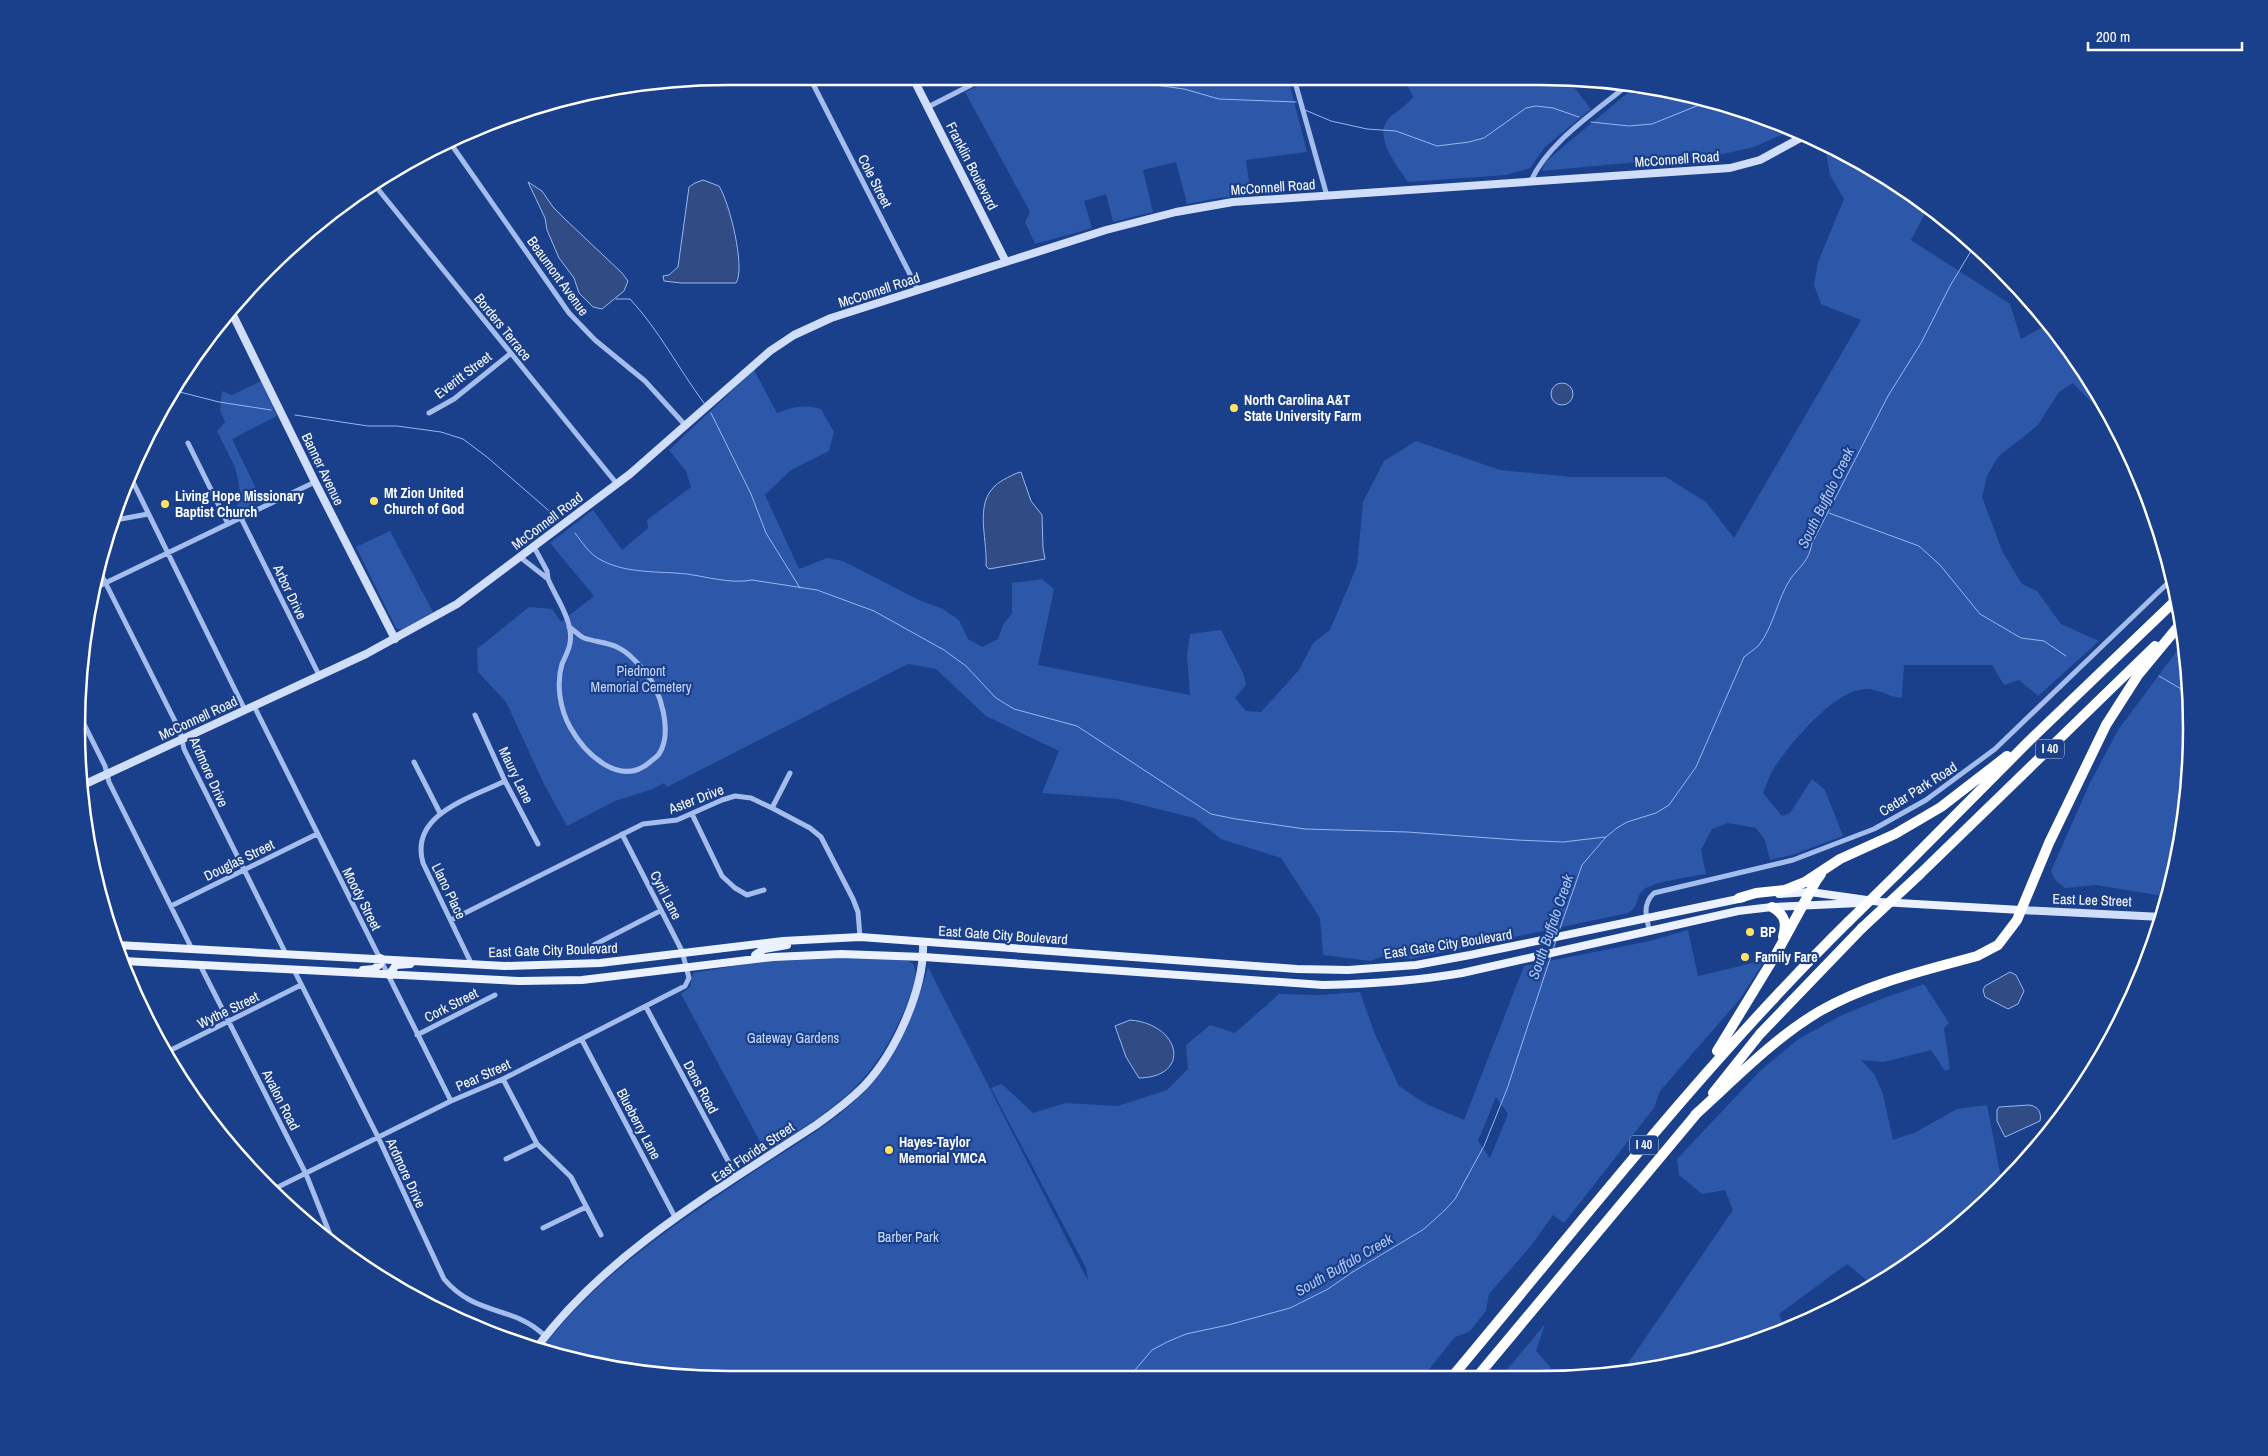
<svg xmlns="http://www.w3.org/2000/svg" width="2268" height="1456" font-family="'Archivo Narrow',sans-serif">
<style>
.green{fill:#2d57a9;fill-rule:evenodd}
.water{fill:#314c85;stroke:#97b7f0}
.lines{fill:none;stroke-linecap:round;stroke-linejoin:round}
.stream{stroke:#97b7f0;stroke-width:1}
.street{stroke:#a5bded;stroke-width:5}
.secondary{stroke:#d1defa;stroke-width:8}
.primary{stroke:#ebf1ff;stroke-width:8}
.highway{stroke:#fff;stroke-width:10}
.highway-bridge{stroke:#fff;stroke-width:10}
.poi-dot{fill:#ffe361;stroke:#1a3f8b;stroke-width:2}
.labels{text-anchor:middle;stroke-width:4.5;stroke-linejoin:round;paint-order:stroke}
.shield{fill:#1a3f8b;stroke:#bac5dc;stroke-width:1}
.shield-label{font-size:12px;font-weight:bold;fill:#fff}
.street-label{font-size:14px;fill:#fff;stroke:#1a3f8b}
.poi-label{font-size:14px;font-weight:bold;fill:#fff;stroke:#1a3f8b;text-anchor:start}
.park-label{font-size:14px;fill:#cadbfa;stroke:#1a3f8b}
.water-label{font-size:15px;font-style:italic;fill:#b0c8f5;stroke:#1a3f8b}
.rim{fill:none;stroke:#fff;stroke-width:2.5}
</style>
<rect width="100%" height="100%" fill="#1a3f8b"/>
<path class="green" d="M974,82H1289L1307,152L1246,160L1251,195L1218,198L1187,204L1176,162L1143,170L1153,212L1113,222L1106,194L1084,201L1092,228L1035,244L1025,222L1030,212L965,92L976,87Z
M1406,82H1570L1591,109L1545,147L1530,168L1506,175L1408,182C1398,167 1372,136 1389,118C1397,111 1406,106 1413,97Z
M1637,85L1790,126L1795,129L1754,147L1723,154L1542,171L1545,162Z
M1829,148L1929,206L1911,240L2010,304L2021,339L2048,324L2105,404L2098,409L2073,383L2059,392L2038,425L1998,457L1987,476L1982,497L2003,553L2022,584L2037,591L2061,624L2099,641L2038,696L2019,680L2004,685L1992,665H1904L1902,698C1890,697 1880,690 1869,689C1837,686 1793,741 1776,765C1770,773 1767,784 1763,793L1782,816L1790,813L1812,779L1825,790L1843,836L1792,855L1770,860L1765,840L1756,828L1728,823L1712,829L1701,850L1706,874C1692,877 1652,881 1642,891C1635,899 1640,905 1628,913L1411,959L1381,957L1371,961L1323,955L1320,918L1281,858L1221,839L1194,818L1118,799L1042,793L1059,751L986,716L936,669L908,664L667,787L664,783L653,789L615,801L567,826L545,786L506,702L478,672L477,649L529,607L552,609L561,622L594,596L550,543L593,510L622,550L648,528L647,520L691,487L686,471L669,450L754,370L777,413C793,407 804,404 821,409L834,432L829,451L791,470L765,495L799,569L827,558L843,561L921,601L943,609L959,620L968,639L982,647L998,639L1003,625L1012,613V583L1042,579L1054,589L1038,665L1190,695L1187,656L1190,634L1221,630L1243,673L1246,685L1235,698L1246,711L1261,712L1299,670L1313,643L1330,630L1357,566L1363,502L1384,461L1416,441L1500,470L1572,477H1666L1706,502L1734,538L1861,320L1821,304L1814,285L1818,262L1844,199L1830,175L1826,153Z
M261,381L277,416L232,439L262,501L239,512L236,508L241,496L235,467L217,431L225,422L220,410L222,391L232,395Z
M390,531L433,612L401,630L396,628L356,547Z
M2185,640L2190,771L2169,897L2096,885L2065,888L2055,880L2051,871L2089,785L2118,730Z
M1688,930L1698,976L1765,960L1740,999L1660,1091L1654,1108L1564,1223L1553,1215L1530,1247L1489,1294L1486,1311L1469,1332L1455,1337L1422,1378L643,1374L543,1347C600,1272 683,1219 761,1167C797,1144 835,1122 865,1091C898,1056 915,1012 928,967L1088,1281L1086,1268L991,1088L1002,1084L1033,1113L1066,1103L1118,1106L1167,1090L1188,1069L1186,1045L1210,1025L1235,1033L1279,994L1320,995L1360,992L1374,1032L1399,1086L1426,1104L1464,1120L1524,966L1650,941ZM1496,1097L1508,1114L1490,1158L1478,1141Z
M846,957H874L908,961L913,964C920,975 911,992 907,1004C896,1030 882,1058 863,1079C836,1109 799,1130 766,1153L681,994L690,987L693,973L769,960Z
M1924,984L1949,1023L1944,1028L1950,1069L1945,1071L1931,1050L1884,1062L1861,1060L1875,1075L1883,1094L1893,1140L1916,1132L1957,1109L1987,1105L2002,1183L1970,1218L1871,1284L1847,1264L1779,1314L1785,1329L1709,1357L1622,1372L1733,1210L1725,1190L1702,1194L1679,1175L1677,1159L1760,1071L1797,1040L1838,1017L1876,1001Z
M1545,1324L1536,1351L1551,1368L1541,1378H1500Z"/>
<path class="water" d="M703,180L719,186C729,201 746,268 736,283H681L664,281L663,276L669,275L678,267L689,187L695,183Z
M528,182L542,191L553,207L567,221L622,273L628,281L624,291L602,309L593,307L579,293L574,278L559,258L547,230L545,218Z
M1551 394a11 11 0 1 1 22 0a11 11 0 1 1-22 0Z
M1021,472L1031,501L1042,515L1043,548L1045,559L989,569L986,566C988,536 971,498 1003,480C1009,477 1015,473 1021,472Z
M2010,972L2016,975L2024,991L2018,1004L2008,1009L1985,997L1983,990L1985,986Z
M1130,1020C1181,1024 1192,1077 1139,1078L1126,1057L1115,1026Z
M2029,1105C2038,1106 2042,1113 2040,1121L2005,1137L1997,1121V1110L1999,1107Z"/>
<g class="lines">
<path class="stream" d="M1133,82L1184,89L1219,99L1296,102
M1305,110L1331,121L1367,129L1396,131L1437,146L1469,142L1484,138L1526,108L1536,106L1553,108L1579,117
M1591,122L1629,126L1652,124L1704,103
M616,299H630C659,330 678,368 704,403
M172,390L219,402L271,410
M711,413L751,494L766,533L800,588
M295,415L368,426H397L441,432L463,439L487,457L555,516
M1829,513L1919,546L1940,565L1980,614L2021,638L2044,641L2066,656
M575,533C582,542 590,555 601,560C627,574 659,571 687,574C708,577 731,584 752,580L817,590L874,611L944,650L966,666L996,698L1014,709L1077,726L1211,814L1236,819L1305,829L1407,832L1517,840L1563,842L1605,837
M2159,676L2188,693
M1558,934L1582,865L1606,837L1617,828L1627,822L1656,813L1669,805L1696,767L1744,657C1749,653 1755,649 1759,645C1774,626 1777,599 1791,578C1801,565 1809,561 1812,543L1888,396L1921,343L1950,286L1974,246
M1553,950L1556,940
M1130,1376L1152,1350L1167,1342L1186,1334L1228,1325L1290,1308L1328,1289L1351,1273L1424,1229L1445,1210L1455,1199L1484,1146L1507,1089L1551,956"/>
<path class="street" d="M812,82L918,290
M1295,82L1327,196
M928,107L971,85
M451,144L569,313L595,340L645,381L686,426
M1531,181C1548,142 1598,110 1630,83
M373,183L617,484
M429,413L454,399L510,354
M188,443L228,524
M132,480L245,710
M241,518L319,675
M110,521L148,514
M534,547L547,571L548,579C556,598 574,622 570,643C569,650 565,657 562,664C556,684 560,709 570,727C585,754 620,788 650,762C653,759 657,757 659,754C673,733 661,690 645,672C638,663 628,652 617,647C607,642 595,642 584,638C579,636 574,630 569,627
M520,557L548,579
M100,572L180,731L184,749L286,954
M97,587L315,482
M254,706L451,1101
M78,712L105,766L109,782L192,949
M475,715L505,781L538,844
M414,762L440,813
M772,808L790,773
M692,814L722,876L735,888L747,895L764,890
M171,906L317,834
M451,920L643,824L677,820L722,800L735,796L751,798L772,808L810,828L821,837L853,899L858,912L860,937
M1650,932C1646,918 1642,904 1654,893L1793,860L1874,829L1926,800L1995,749L2171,580
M594,945L660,911
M200,965L306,1174L335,1247
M472,965L423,863C409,814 471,798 505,781
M294,970L378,1137L444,1279C476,1317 514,1305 545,1336
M646,1007L734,1172L739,1176
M417,1035L495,995
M582,1040L676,1219
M165,1053L301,985
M503,1079L537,1144L571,1177L601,1235
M506,1159L537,1144
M270,1191L451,1101L503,1079L685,986L689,978L682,951L622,834
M543,1228L586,1207"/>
<path class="secondary" d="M915,82L1006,262
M230,309L315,482L395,639
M81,786L366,654L457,604L630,474L770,351L794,335L831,318L1106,230L1176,212L1233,202L1730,168L1760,160L1806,135
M2021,910L2162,917
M538,1346C607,1253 720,1188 816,1125C833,1113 849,1101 864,1086C896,1052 925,988 923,942"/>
<path class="primary" d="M1779,894L1810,892L1881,902L2021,910
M117,945L505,966L600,963L783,941L860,937L1297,969L1348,970L1416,965L1470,955L1743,898
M755,959V955L764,949L787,945
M123,961L519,981L582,980L773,957L841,954L924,957L1323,985C1370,984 1416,981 1462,973L1738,911L1772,907L1859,903
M363,970L374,969L380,964V958
M389,975L396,965L410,964"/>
<path class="highway" d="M1897,874L2029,741L2176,600
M1919,875L2155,646
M1739,898L1756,893L1785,890L1805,882L1840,859L1895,834L1941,807L2007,756
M1772,907C1785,915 1787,922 1783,937
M1717,1051L1775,956L1816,881L1821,874
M1713,1093L1760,1034L1862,928
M1695,1115C1734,1080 1774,1038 1820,1011C1869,983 1923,971 1977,956L1998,945L2017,920L2049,843L2106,725L2138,675L2181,623
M1451,1378C1581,1223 1704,1064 1848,922
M1476,1378L1698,1112"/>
<path class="highway-bridge" d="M1848,922L1897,874
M1862,928L1919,875"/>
</g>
<g class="poi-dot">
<circle cx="1234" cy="408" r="5"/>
<circle cx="374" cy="501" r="5"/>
<circle cx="165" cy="504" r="5"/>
<circle cx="1750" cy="932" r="5"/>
<circle cx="1745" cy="957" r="5"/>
<circle cx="889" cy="1150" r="5"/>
</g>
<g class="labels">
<g class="shield">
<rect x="2036" y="739.5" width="28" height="19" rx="4"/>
<rect x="1630" y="1135.5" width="28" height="19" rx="4"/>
</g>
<g class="shield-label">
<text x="2050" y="753">I 40</text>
<text x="1644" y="1149">I 40</text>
</g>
<g class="street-label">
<text transform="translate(1677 159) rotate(-4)" y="5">McConnell Road</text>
<text transform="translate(972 166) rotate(63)" y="5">Franklin Boulevard</text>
<text transform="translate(875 181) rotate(63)" y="5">Cole Street</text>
<text transform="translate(1273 187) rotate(-4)" y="5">McConnell Road</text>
<text transform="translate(558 276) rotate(54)" y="5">Beaumont Avenue</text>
<text transform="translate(879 290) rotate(-18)" y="5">McConnell Road</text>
<text transform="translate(503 327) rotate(51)" y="5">Borders Terrace</text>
<text transform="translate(463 375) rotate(-37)" y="5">Everitt Street</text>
<text transform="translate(323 469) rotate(64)" y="5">Banner Avenue</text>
<text transform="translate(547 521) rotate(-37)" y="5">McConnell Road</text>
<text transform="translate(290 592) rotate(64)" y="5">Arbor Drive</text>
<text transform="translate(198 718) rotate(-25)" y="5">McConnell Road</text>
<text transform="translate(209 772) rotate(66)" y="5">Ardmore Drive</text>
<text transform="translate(516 775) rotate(64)" y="5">Maury Lane</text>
<text transform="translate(1918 789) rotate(-32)" y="5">Cedar Park Road</text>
<text transform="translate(696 799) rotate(-21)" y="5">Aster Drive</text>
<text transform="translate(239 860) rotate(-26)" y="5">Douglas Street</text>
<text transform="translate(449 891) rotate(64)" y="5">Llano Place</text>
<text transform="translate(666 895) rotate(63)" y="5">Cyril Lane</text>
<text transform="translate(362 899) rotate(63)" y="5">Moody Street</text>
<text transform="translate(2092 900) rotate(2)" y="5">East Lee Street</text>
<text transform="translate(1003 935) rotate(4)" y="5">East Gate City Boulevard</text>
<text transform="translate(1448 944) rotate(-9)" y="5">East Gate City Boulevard</text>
<text transform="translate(553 950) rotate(-2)" y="5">East Gate City Boulevard</text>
<text transform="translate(451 1005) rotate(-27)" y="5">Cork Street</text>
<text transform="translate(228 1010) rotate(-26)" y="5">Wythe Street</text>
<text transform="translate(483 1075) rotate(-24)" y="5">Pear Street</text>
<text transform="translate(701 1087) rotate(62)" y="5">Dans Road</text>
<text transform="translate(281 1100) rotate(63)" y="5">Avalon Road</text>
<text transform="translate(639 1124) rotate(62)" y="5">Blueberry Lane</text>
<text transform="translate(753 1152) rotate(-34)" y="5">East Florida Street</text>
<text transform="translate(406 1173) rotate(65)" y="5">Ardmore Drive</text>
</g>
<g class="poi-label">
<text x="1244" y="405">North Carolina A&amp;T<tspan x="1244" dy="16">State University Farm</tspan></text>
<text x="384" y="498">Mt Zion United<tspan x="384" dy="16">Church of God</tspan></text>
<text x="175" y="501">Living Hope Missionary<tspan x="175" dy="16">Baptist Church</tspan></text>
<text x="1760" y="937">BP</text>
<text x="1755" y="962">Family Fare</text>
<text x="899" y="1147">Hayes-Taylor<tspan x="899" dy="16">Memorial YMCA</tspan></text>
</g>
<g class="park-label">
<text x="641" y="676">Piedmont<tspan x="641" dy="16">Memorial Cemetery</tspan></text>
<text x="793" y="1043">Gateway Gardens</text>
<text x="908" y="1242">Barber Park</text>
</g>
<g class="water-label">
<text transform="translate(1826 498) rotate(-64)" y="5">South Buffalo Creek</text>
<text transform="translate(1551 927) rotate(-71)" y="5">South Buffalo Creek</text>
<text transform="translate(1344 1265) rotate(-30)" y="5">South Buffalo Creek</text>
</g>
</g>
<path d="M0 0H2268V1456H0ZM728 85H1540A643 643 0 0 1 2183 728V728A643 643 0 0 1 1540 1371H728A643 643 0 0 1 85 728V728A643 643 0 0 1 728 85Z" fill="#1a3f8b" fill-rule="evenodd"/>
<path class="rim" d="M728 85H1540A643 643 0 0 1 2183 728V728A643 643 0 0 1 1540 1371H728A643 643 0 0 1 85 728V728A643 643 0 0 1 728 85Z"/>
<path d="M2088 42v8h154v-8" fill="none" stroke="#ffffff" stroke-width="2.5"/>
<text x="2096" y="42" font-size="15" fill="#ffffff" stroke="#1a3f8b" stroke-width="4" paint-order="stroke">200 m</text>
</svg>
